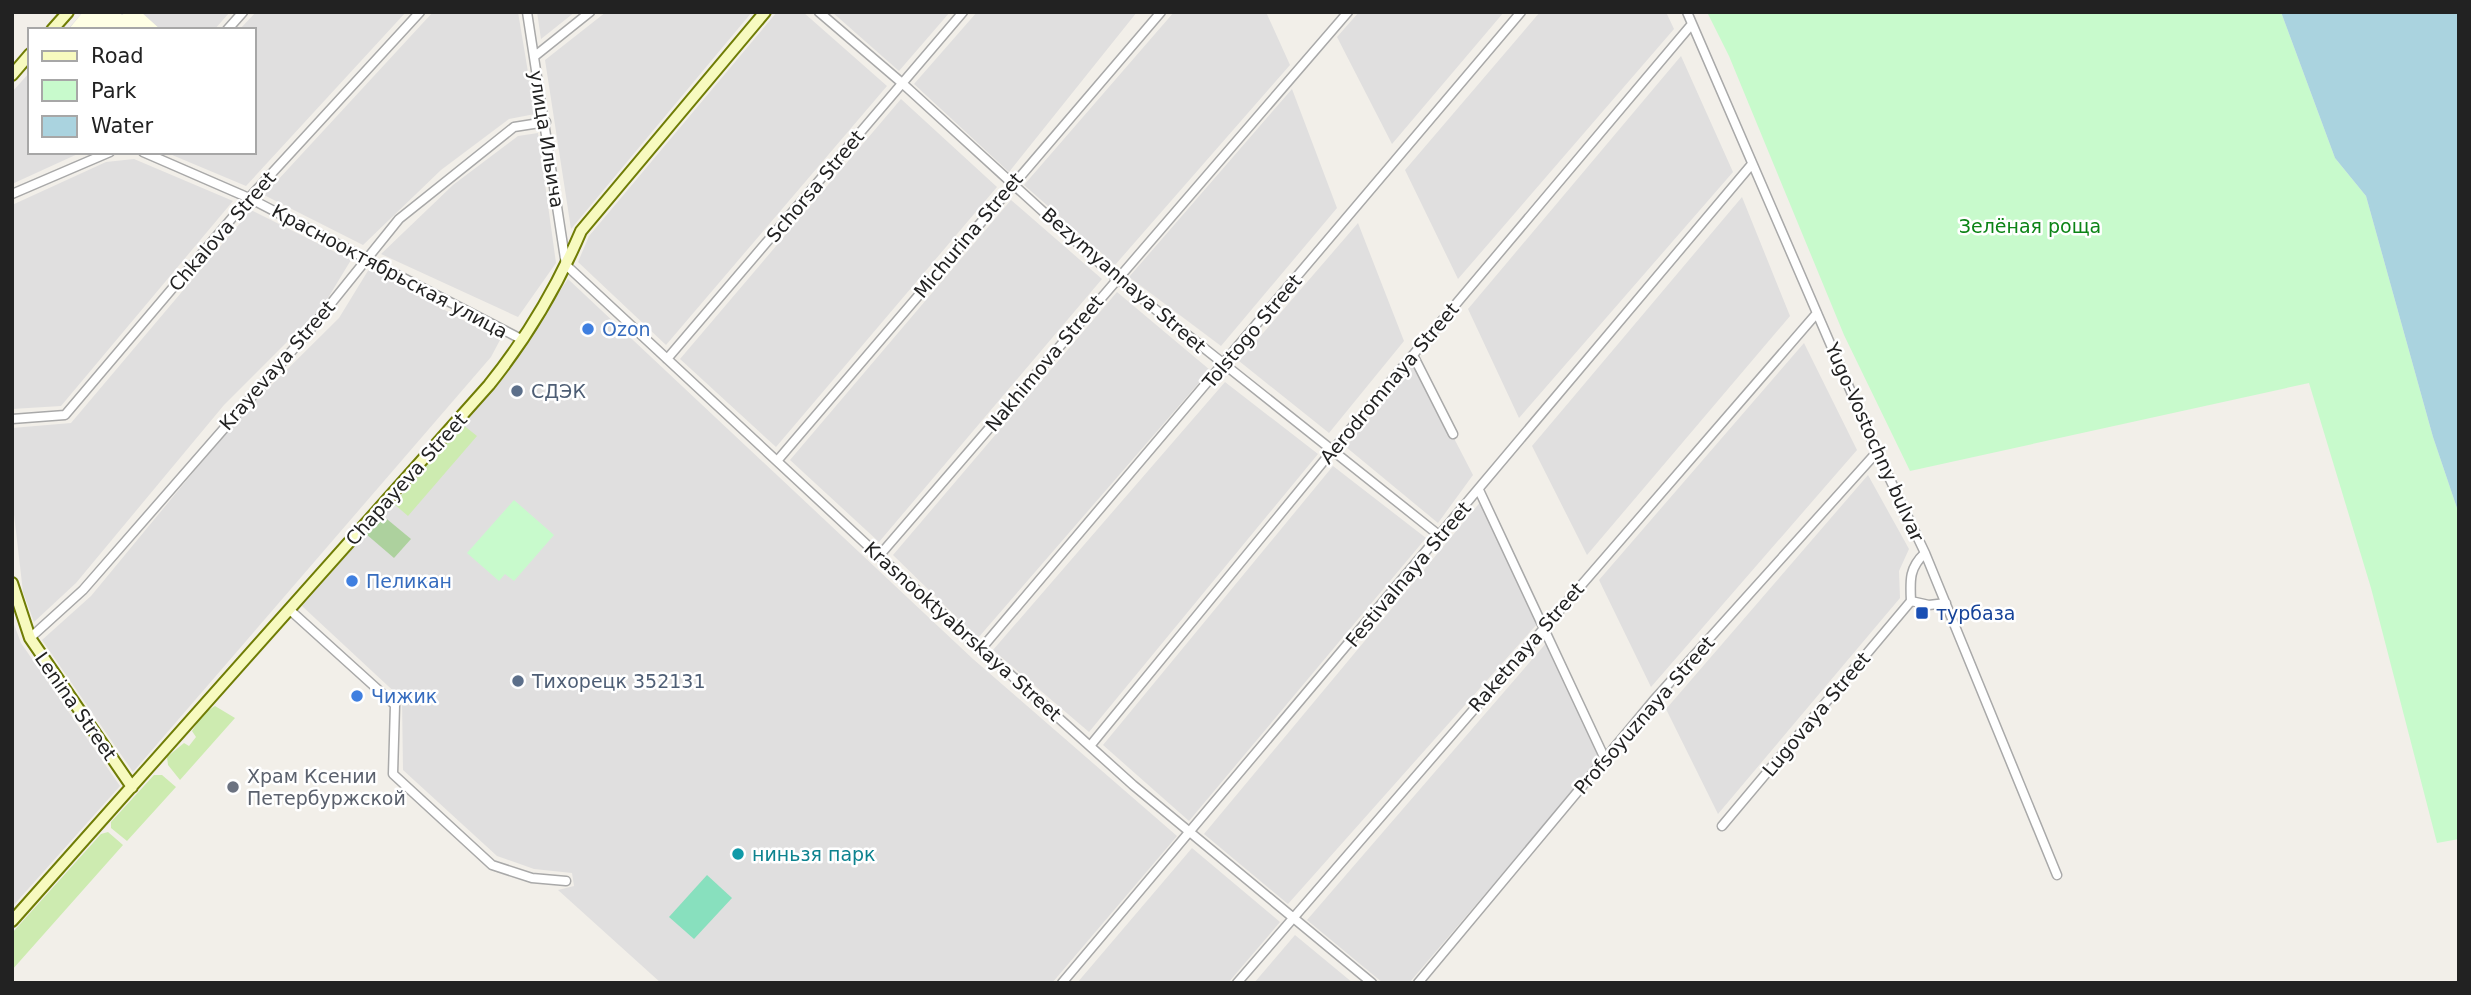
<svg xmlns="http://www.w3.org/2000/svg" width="2471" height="995" font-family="'DejaVu Sans',sans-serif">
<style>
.residential{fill:#e0dfdf}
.education{fill:#ffffe5}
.grass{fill:#cdebb0}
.forest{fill:#add19e}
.park{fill:#c8facc}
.pitch{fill:#88e0be}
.water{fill:#aad3df}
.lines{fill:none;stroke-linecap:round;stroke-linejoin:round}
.street-casing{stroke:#a9a9a9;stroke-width:11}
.secondary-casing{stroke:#707d05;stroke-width:14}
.street{stroke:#fff;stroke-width:8}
.secondary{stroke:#f7fabf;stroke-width:10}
.shop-dot{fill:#3f7fe0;stroke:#fff;stroke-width:2.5}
.service-dot{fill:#5c6f8a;stroke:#fff;stroke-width:2.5}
.transit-dot{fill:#1a4fb4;stroke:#fff;stroke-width:2.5}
.worship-dot{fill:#6b7280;stroke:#fff;stroke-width:2.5}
.culture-dot{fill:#0f9aa8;stroke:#fff;stroke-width:2.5}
.labels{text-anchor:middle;stroke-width:5;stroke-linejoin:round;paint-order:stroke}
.street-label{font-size:19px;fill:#222;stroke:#fff}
.park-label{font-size:19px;fill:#0c8416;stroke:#fff}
.shop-label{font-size:19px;fill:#366cbe;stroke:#fff;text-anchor:start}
.service-label{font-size:19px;fill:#4e5e75;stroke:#fff;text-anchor:start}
.transit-label{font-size:19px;fill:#164399;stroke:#fff;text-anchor:start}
.worship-label{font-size:19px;fill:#5b616d;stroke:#fff;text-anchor:start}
.culture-label{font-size:19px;fill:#0d838f;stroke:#fff;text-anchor:start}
</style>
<rect width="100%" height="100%" fill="#f2efe9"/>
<path class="residential" d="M83,12H230L214,30H67Z
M256,12H406L246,186L165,152H254V30H239Z
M433,12H518L535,114L509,119L441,170L363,245L264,195Z
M537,12H575L541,39Z
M606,12H752L571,229L545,60Z
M777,12H803L887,86L666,345L578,262L589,236Z
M832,12H950L899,71Z
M977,12H1137L1009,172L914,84Z
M1174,12H1266L1290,65L1115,265L1024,185Z
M1359,12H1504L1392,144L1337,37Z
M1540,12H1666L1674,29L1458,279L1405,170Z
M1681,56L1733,172L1519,418L1468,309Z
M30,72V152H82L12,184V92Z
M1292,89L1337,208L1221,346L1129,277Z
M901,99L997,187L776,447L680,359Z
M538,133L556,263L518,317L381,254L453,185L518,136Z
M134,159L233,201L61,406L12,409V205L106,162Z
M1742,197L1790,316L1587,555L1532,446Z
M1011,200L1102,279L879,542L790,460Z
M251,210L351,260L323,306L224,405L76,583L34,622L23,592L12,497V428L71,423Z
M1358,223L1404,341L1329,433L1239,361Z
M369,269L500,340L491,357L133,772L42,640L91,596L238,418L339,318Z
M568,279L973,659L1177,836L1052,983H661L558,890L574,886L572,873L534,869L497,856L403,770L402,699L302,606L493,388Z
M1117,292L1210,370L978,638L893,555Z
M1804,343L1857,450L1651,687L1599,580Z
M1414,361L1473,475L1438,523L1346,447Z
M1225,382L1318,454L1089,732L993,650Z
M1333,466L1426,538L1189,821L1103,745Z
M1868,475L1909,549L1899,571L1900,598L1718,814L1666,709Z
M1482,500L1539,622L1288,904L1204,834Z
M12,619L21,643L120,786L12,907Z
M1548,641L1601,758L1409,983H1383L1307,920Z
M1192,848L1280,922L1228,983H1077Z
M1295,935L1353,983H1254Z"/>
<path class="education" d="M83,12H119L122,15L126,12H141L161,30H68Z"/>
<path class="grass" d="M462,424L477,436L408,516L394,504Z
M215,706L235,718L180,780L168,765L167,757L184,743L189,746L196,737L192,731L203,714Z
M154,775H162L176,787L127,841L111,828V822Z
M108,832L123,845L12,970V933L101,834Z"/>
<path class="forest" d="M382,515L411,539L394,558L366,534Z"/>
<path class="park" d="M1707,12H2281L2335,158L2366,196L2433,437L2459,514V839L2437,843L2371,588L2309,383L1910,471L1844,335L1729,56Z
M514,500L554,535L514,581L505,574L499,581L467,553Z"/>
<path class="pitch" d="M707,875L732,898L694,939L669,917Z"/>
<path class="water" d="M2281,12H2459V514L2433,437L2366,196L2335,158Z"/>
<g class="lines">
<g class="street-casing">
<path id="street" d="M527,12L566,265L879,556L1133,785L1372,983
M819,12L902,83L1116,278L1440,536
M1687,12L1877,452L1925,553L2057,875
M227,30L243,12
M535,56L590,12
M143,152L249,198L521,339
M12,194L110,152
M1413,355L1453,434
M667,359L963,12
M12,419L65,415L249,198L420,12
M777,461L1161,12
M1479,490L1605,759
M879,556L1348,12
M1911,601L1929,605L1946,603
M291,611L395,705L393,774L492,865L532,878L566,881
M30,638L83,590L304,337L399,219L514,127L546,122
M981,649L1521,12
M1090,746L1332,451L1692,24
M1722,826L1911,601C1910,580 1909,568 1925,553
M1062,983L1752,164
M1237,983L1817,313
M1418,983L1654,700L1877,452"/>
</g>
<g class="secondary-casing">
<path id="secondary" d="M52,30L68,12
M12,75L30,54
M12,583L30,638L132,787
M12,921L489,385C526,339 558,285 581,231L765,12"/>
</g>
<use href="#street" class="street"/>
<use href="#secondary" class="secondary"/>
</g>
<g class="shop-dot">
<circle cx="588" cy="329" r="7"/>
<circle cx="352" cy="581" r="7"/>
<circle cx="357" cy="696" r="7"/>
</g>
<g class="service-dot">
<circle cx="517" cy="391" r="7"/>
<circle cx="518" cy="681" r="7"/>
</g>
<rect class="transit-dot" x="1915" y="606" width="14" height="14" rx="3.5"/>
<circle class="worship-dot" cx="233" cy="787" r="7"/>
<circle class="culture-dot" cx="738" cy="854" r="7"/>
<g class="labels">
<g class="street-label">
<text transform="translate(547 139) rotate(81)" y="7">улица Ильича</text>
<text transform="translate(815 186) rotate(-50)" y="7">Schorsa Street</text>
<text transform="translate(222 231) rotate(-49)" y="7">Chkalova Street</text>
<text transform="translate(968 235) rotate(-50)" y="7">Michurina Street</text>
<text transform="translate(390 271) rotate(28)" y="7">Краснооктябрьская улица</text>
<text transform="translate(1124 280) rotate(41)" y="7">Bezymyannaya Street</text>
<text transform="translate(1252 331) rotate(-50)" y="7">Tolstogo Street</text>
<text transform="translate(1044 363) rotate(-50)" y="7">Nakhimova Street</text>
<text transform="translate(277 365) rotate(-49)" y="7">Krayevaya Street</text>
<text transform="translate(1389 383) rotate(-50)" y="7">Aerodromnaya Street</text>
<text transform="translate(1875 442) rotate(66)" y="7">Yugo-Vostochny bulvar</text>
<text transform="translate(406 479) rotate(-48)" y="7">Chapayeva Street</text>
<text transform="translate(1408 574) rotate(-50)" y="7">Festivalnaya Street</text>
<text transform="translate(963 631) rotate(42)" y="7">Krasnooktyabrskaya Street</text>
<text transform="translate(1526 647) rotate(-49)" y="7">Raketnaya Street</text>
<text transform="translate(76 706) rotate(55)" y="7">Lenina Street</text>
<text transform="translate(1816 714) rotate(-50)" y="7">Lugovaya Street</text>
<text transform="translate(1644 715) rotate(-49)" y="7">Profsoyuznaya Street</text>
</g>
<g class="park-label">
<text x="2030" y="233">Зелёная роща</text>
</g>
<g class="shop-label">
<text x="602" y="336">Ozon</text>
<text x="366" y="588">Пеликан</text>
<text x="371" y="703">Чижик</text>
</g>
<g class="service-label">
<text x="531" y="398">СДЭК</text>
<text x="532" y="688">Тихорецк 352131</text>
</g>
<g class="transit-label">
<text x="1936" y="620">турбаза</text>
</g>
<g class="worship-label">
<text x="247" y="783">Храм Ксении<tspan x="247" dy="22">Петербуржской</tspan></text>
</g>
<g class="culture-label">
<text x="752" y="861">ниньзя парк</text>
</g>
</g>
<rect width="2471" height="995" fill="none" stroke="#222222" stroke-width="28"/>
<rect x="28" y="28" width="228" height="126" fill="#ffffff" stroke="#a7a7a7" stroke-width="2"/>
<rect x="42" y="51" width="35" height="10" fill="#f7fabf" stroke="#a7a7a7" stroke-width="2"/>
<text x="91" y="63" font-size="21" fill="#222222">Road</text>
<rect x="42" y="80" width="35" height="21" fill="#c8facc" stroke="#a7a7a7" stroke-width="2"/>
<text x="91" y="98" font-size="21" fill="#222222">Park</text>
<rect x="42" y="116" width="35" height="21" fill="#aad3df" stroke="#a7a7a7" stroke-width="2"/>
<text x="91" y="133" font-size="21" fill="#222222">Water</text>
</svg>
